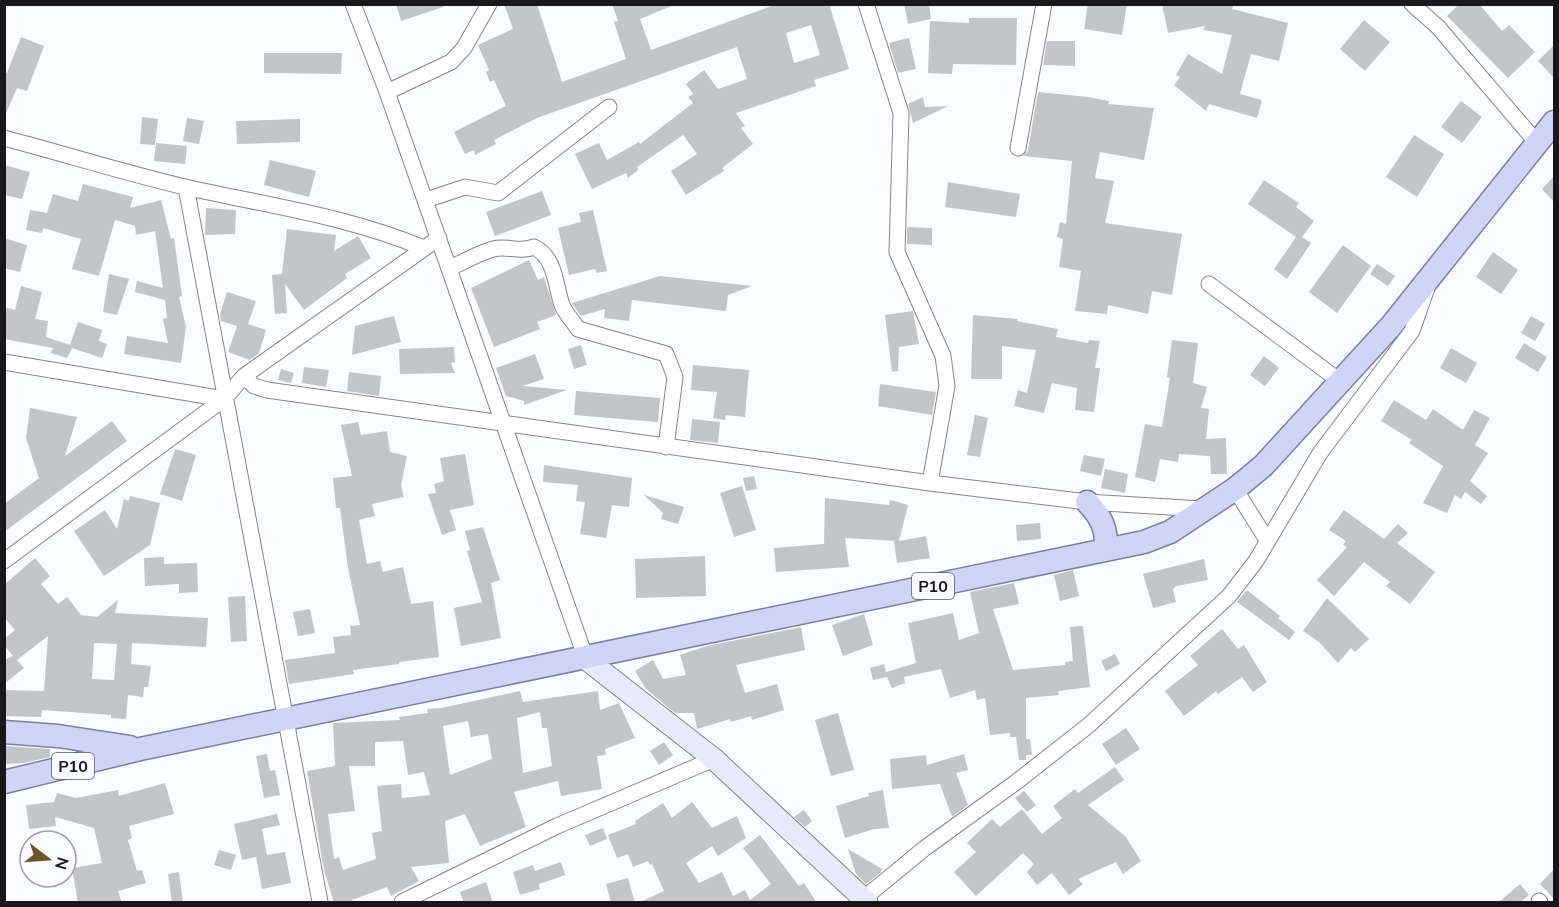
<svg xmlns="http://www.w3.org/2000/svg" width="1559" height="907" font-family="'Nunito Sans',sans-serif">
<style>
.building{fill:#c4c5c9;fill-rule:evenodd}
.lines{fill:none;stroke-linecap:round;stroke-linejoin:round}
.street-casing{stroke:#85868a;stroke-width:17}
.secondary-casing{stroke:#85868a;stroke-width:23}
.primary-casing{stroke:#7a81a6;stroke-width:25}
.street{stroke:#fff;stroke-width:15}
.secondary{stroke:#e7eafb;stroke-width:21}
.primary{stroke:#cfd5f7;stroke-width:22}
.labels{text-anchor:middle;stroke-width:5;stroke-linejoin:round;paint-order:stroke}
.shield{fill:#fafbfe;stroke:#5c5c5e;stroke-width:1.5}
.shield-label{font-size:16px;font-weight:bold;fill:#18181a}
</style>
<rect width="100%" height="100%" fill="#fafbfe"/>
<path class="building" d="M396,4H443V7L401,21Z
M504,4H537L562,82L626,59L614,22L618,21L612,4H676L640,19L651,50L777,4H829L849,69L814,80L816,86L736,113L745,126L741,128L753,144L722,168L724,171L686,195L671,171L697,154L683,135L637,167L638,170L628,178L626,173L592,189L575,154L599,143L607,160L639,142L640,144L693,103L688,97L693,94L686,84L704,70L718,89L747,79L737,47L537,118L494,140L496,144L475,155L474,150L465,154L454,132L506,106L494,80L490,82L486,72L489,70L478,45L513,29ZM811,25L820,55L794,63L786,33Z
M904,4H929L931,19L908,24Z
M1088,4H1127L1122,35L1084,29Z
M1162,4H1226L1233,6L1232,9L1288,23L1279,61L1251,54L1240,94L1262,100L1257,118L1209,104L1206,111L1174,85L1180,77L1176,75L1188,54L1222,74L1232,35L1203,30L1205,26L1168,33Z
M1459,4H1479L1502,31L1509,25L1535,52L1508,78L1447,16Z
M969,18H1017L1016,65L953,64L952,74L928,73L930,21L969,23Z
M1364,20L1390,42L1365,71L1340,49Z
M21,37L44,46L27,91L17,88L4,118V72L7,73Z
M909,38L916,69L898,73L889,43Z
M1047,41H1075V66L1043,65Z
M1554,45V78L1538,61Z
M264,53H342L341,74L264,73Z
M1038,92L1088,97L1109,101L1108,104L1154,108L1144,160L1100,152L1095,178L1114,181L1105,223L1182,234L1172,295L1152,291L1148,314L1108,305L1107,314L1075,311L1081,271L1059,267L1063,239L1057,237L1060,222L1066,224L1072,161L1023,156L1028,150Z
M923,97L925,107L948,106L913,123L908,104Z
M1461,101L1482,117L1462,143L1441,127Z
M142,117L158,119L155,145L140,144Z
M187,118L204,121L199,144L183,141Z
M300,119V142L237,144L236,121Z
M1414,135L1444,154L1417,197L1386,177Z
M156,143L187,146L185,164L154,161Z
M270,160L316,171L309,197L264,185Z
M4,165L30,172L22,199L4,195Z
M1554,176V202L1542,189Z
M1264,180L1299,203L1296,207L1314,221L1302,237L1311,243L1287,279L1274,269L1296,237L1248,204Z
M948,182L1020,194L1016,217L945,207Z
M83,184L133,197L130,208L161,200L171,239L174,238L182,296L179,297L186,327L181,363L124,354L127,336L168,343L163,319L167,318L165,300L135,292L137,281L163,288L155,231L136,235L135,226L115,220L99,276L72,269L81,239L43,228L42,233L26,230L30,210L47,213L53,194L78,201Z
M542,191L551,215L495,236L486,212Z
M206,208L236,210L235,234L205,235Z
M593,210L607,271L597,273L595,269L569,275L558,228L581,222L579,213Z
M907,227L932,228V245L907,244Z
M287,229L336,235L334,251L358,236L371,258L345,274L347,278L304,310L285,284L287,313L275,314L272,275L282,274Z
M4,238L27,245L20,272L4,268Z
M1343,245L1371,266L1337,313L1309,292Z
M1493,252L1518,270L1501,294L1476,277Z
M529,260L538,280L544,277L556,315L537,322L540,329L494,347L471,288Z
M1377,264L1395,276L1388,286L1370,274Z
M109,274L129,279L117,315L103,312Z
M660,276L752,286L728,295L726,311L632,300L629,321L604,318L605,309L581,316L572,303Z
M21,286L42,292L35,319L48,321L46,337L70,345L78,322L102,330L99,341L107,344L102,358L72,348L67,358L51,353L53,348L4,339V307L15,310Z
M227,292L256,301L248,324L266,330L259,353L250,360L228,352L237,326L221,321L220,314Z
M913,311L919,344L899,347L898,371L892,372L885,315Z
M973,315L1017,319V321L1058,329L1056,337L1088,343L1089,340L1100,341L1095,368H1100L1094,412L1075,410L1077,388L1052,383L1044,413L1014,406L1018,390L1027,393L1036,350L1002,346V379H971Z
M394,316L401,342L352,355L355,326Z
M1531,316L1545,324L1535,341L1521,333Z
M1172,340L1198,343L1193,383L1207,387L1201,408L1209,409L1206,439L1226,438L1227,474H1211L1210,456L1179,454L1178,462L1160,459L1155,482L1135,477L1145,424L1162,427L1170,378L1167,377Z
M1524,343L1547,357L1538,372L1515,358Z
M581,345L587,365L574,369L568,349Z
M454,347L455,362L451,363L455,373L400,374L399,349Z
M1451,348L1477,363L1466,383L1440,368Z
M535,354L544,379L522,386L567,390L524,405V401L506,396L496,368Z
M1264,356L1279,368L1265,386L1250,375Z
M693,365L749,370L745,417L726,415L725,420L713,418L717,392L691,390Z
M304,367L329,370L326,387L302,383Z
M281,369L294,373L291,383L278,380Z
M349,372L381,376L379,396L347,391Z
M880,384L936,392L932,415L878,406Z
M576,391L660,398L658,422L574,415Z
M1394,400L1426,420L1433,409L1463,430L1474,410L1490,418L1475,445L1488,453L1470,481L1487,496L1481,504L1465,492L1461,499L1455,495L1447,513L1423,503L1443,466L1409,443L1412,440L1381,421Z
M30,408L77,417L65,456L112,421L127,441L4,532V504L39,478L26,438Z
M975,415L988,418L980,457L967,455Z
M692,419L720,422L718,443L690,440Z
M358,422L361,435L387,431L390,452L407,456L401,485L404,497L372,504L375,516L359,520L367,564L380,561L383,572L403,567L411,604L433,601L439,657L399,662V664L353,670L354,674L289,684L285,660L335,653L333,637L351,635L350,626L360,625L348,568L340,508H336L333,478L352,476L341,425Z
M175,449L196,455L182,501L160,494Z
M465,454L474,505L450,510L456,530L442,535L428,494L436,493L434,484L444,481L440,458Z
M1084,455L1105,459L1101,476L1080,471Z
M544,465L632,478L629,507L612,505L606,538L580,534L585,502L576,501L578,485L543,482Z
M1105,469L1128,474L1125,493L1101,488Z
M754,476L757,489L746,491L743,478Z
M742,486L756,530L734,537L720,493Z
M644,495L684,507L678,524L661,519L663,513Z
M130,496L160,503L150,545L104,576L74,531L105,510L117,529L124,499L129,501Z
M825,498L889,505L890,500L908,505L899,541L926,536L930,558L897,563L894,541H897L845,538L849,567L776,572L774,548L824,544Z
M1344,510L1384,539L1398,524L1408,533L1397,543L1435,572L1410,604L1386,586L1390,582L1364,562L1334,596L1317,580L1347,547L1343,545L1346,541L1329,530Z
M1040,523L1041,539L1017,541L1016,525Z
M483,527L500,580L491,583L501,638L461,646L454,608L482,602L467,551L470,550L465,531Z
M705,556L706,596L636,598L635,559Z
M164,557V564L197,563L198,592L179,593V584L145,586L144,558Z
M35,558L50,576L41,584L58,604L67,597L81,615L97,617L118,600L115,613L208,618L206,647L132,643L131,664L151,666L148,687H144L143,697L128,695L126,719L111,718V715L42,710L41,717L4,716V690L44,691L48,636L17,660L24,668L4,684V660L13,656L4,645V639L15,630L4,617V585ZM94,643L117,644L114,680L92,679Z
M1204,559L1208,580L1176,586L1173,589L1176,602L1153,608L1143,574Z
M1073,570L1079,596L1060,601L1054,575Z
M1014,583L1019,604L993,609L1013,670L1065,665V662L1073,661L1070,627L1083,626L1090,687L1058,691L1059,695L1026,698V739H1030L1032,755H1026V760H1019L1016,737H1010V733L990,735L985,698L977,700L975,690L950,698L941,669L904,677L905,683L892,688L887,677L873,680L870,668L884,664L886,672L916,663L908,623L953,613L959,640L979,633L970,592Z
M1247,590L1280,616L1278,618L1295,632L1289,640L1237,602Z
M245,596L247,641L231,642L228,597Z
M1327,598L1369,639L1355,652L1351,648L1338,663L1319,642L1303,631Z
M310,609L315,633L298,636L293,612Z
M864,614L873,645L843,656L832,625Z
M801,627L805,650L736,665L745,693L777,684L784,710L752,720L751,716L731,722L730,719L697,729L694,713H675L646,689L635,671L653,660L663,679L686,675L680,655L707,646Z
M1222,629L1238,649L1244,645L1267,682L1253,692L1242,677L1218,694L1216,691L1184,716L1165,691L1198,665L1190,656Z
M1115,654L1120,664L1106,671L1101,661Z
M520,691L523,702L598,691L600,710L619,703L635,738L605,749L606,755L597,756L602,789L561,796L558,781L514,792L526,827L480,846L465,814L445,821L449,863L411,867L419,881L391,896L387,887L352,900L353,903H334L324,870L307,771L335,766L333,723L400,720L399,717L428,713L427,709L441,708ZM540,712L542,728H547L552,766L523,773L517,718ZM468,721L471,737L488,734L492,759L450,775L443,726ZM403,741L408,775L424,772L430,795L402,798L401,784L377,786L382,831L372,833L376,859L343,870L339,857L334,859L328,814L355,811L349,766H375V742Z
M838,713L854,770L831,776L815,720Z
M1126,728L1140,749L1116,765L1102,744Z
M664,742L673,755L659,765L650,751Z
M4,746L50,749V757L24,763L4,764Z
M267,754L270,771L275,770L280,795L264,798L256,756Z
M964,754L968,770L956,773L968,805L952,817L940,784L892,789L890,759L926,755L927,765Z
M1115,767L1124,780L1088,805L1126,837L1141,861L1123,874L1116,862L1078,879L1083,884L1069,895L1052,873L1037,885L1027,872L1034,864L1023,853L976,896L954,872L976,852L967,843L992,819L1000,827L1022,809L1042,834L1062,818L1053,806L1075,789L1078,793Z
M165,783L174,814L129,826L132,838L128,840L137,871L142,870L146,883L118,891L122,903H78L72,868L102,863L94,828L55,817L56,826L29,829L26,805L54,802L57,793L76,798L118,790L119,796Z
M883,790L889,828L874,829L845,838L836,806L869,796L868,793Z
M1024,791L1036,805L1027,812L1015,798Z
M692,802L712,828L737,816L746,838L718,856L712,846L686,863L699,883L722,872L733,896L745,890L750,900L771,884L743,848L760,835L799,886L804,883L817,903H638L664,891L652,864L650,865L648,861L633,867L628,854L617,858L608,835L636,824L635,821L663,803L672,818Z
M804,810L812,821L805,827L794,817Z
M277,814L280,825L262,829L267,855L285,852L291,883L262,889L256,857L242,860L234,824Z
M603,828L607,839L590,846L585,835Z
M848,849L882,869L881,872L866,884L856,874Z
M219,850L236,855L231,870L214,865Z
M561,862L565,875L539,884L540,889L520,895L513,872L533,865L535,871Z
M1554,869V899L1540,884Z
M179,872L183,903H172L168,874Z
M628,878L635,903H611L606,884Z
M486,882L493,903H464L460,892Z
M1520,884L1529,895L1519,903H1498Z"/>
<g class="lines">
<g class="street-casing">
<path id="street" d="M353,4L387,92L586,659
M866,4L901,113L897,252L943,356L947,386L930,483
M1412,4L1438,27L1538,144
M387,92L451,62L464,48L489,4
M4,138C65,154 125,173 185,187C269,206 343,215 424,248
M1018,148L1044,4
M186,187L320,902
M426,200L465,187L498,193L609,107
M449,268C463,263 478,253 493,249C508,245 519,253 534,247C556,258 555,285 562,305C565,313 573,321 578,329L666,354L675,377L666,447
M1209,284L1341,382
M4,362L224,399
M244,376L254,386L267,390L930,483L1087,502L1202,509
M1235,489L1267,540
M4,561L224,399L244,376L439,238
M863,899L925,848L1015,783L1089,725L1229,596L1256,561L1320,453L1412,331L1427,288
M1539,901L1540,902
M402,902L557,826L714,759"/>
</g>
<g class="secondary-casing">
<path id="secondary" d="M586,659L714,759L867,902"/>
</g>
<g class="primary-casing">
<path id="primary" d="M1087,502C1101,517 1107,528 1106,549
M4,732L58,736L130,747
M4,782L140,749L1144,542L1170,532L1235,489L1263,466L1391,326L1554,122"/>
</g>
<use href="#street" class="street"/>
<use href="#secondary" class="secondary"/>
<use href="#primary" class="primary"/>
</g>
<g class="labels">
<g class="shield">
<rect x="912" y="573" width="42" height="26" rx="4.5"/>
<rect x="52" y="753" width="42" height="26" rx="4.5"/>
</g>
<g class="shield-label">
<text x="933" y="592">P10</text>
<text x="73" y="772">P10</text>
</g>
</g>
<rect width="1559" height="907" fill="none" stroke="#18181a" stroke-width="12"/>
<g transform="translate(48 859) rotate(107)"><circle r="28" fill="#fafbfe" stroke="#a0a0a3" stroke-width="1.5"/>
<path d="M0-4.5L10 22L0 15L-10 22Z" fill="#6c5625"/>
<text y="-9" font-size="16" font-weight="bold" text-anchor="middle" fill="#18181a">N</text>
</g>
</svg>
